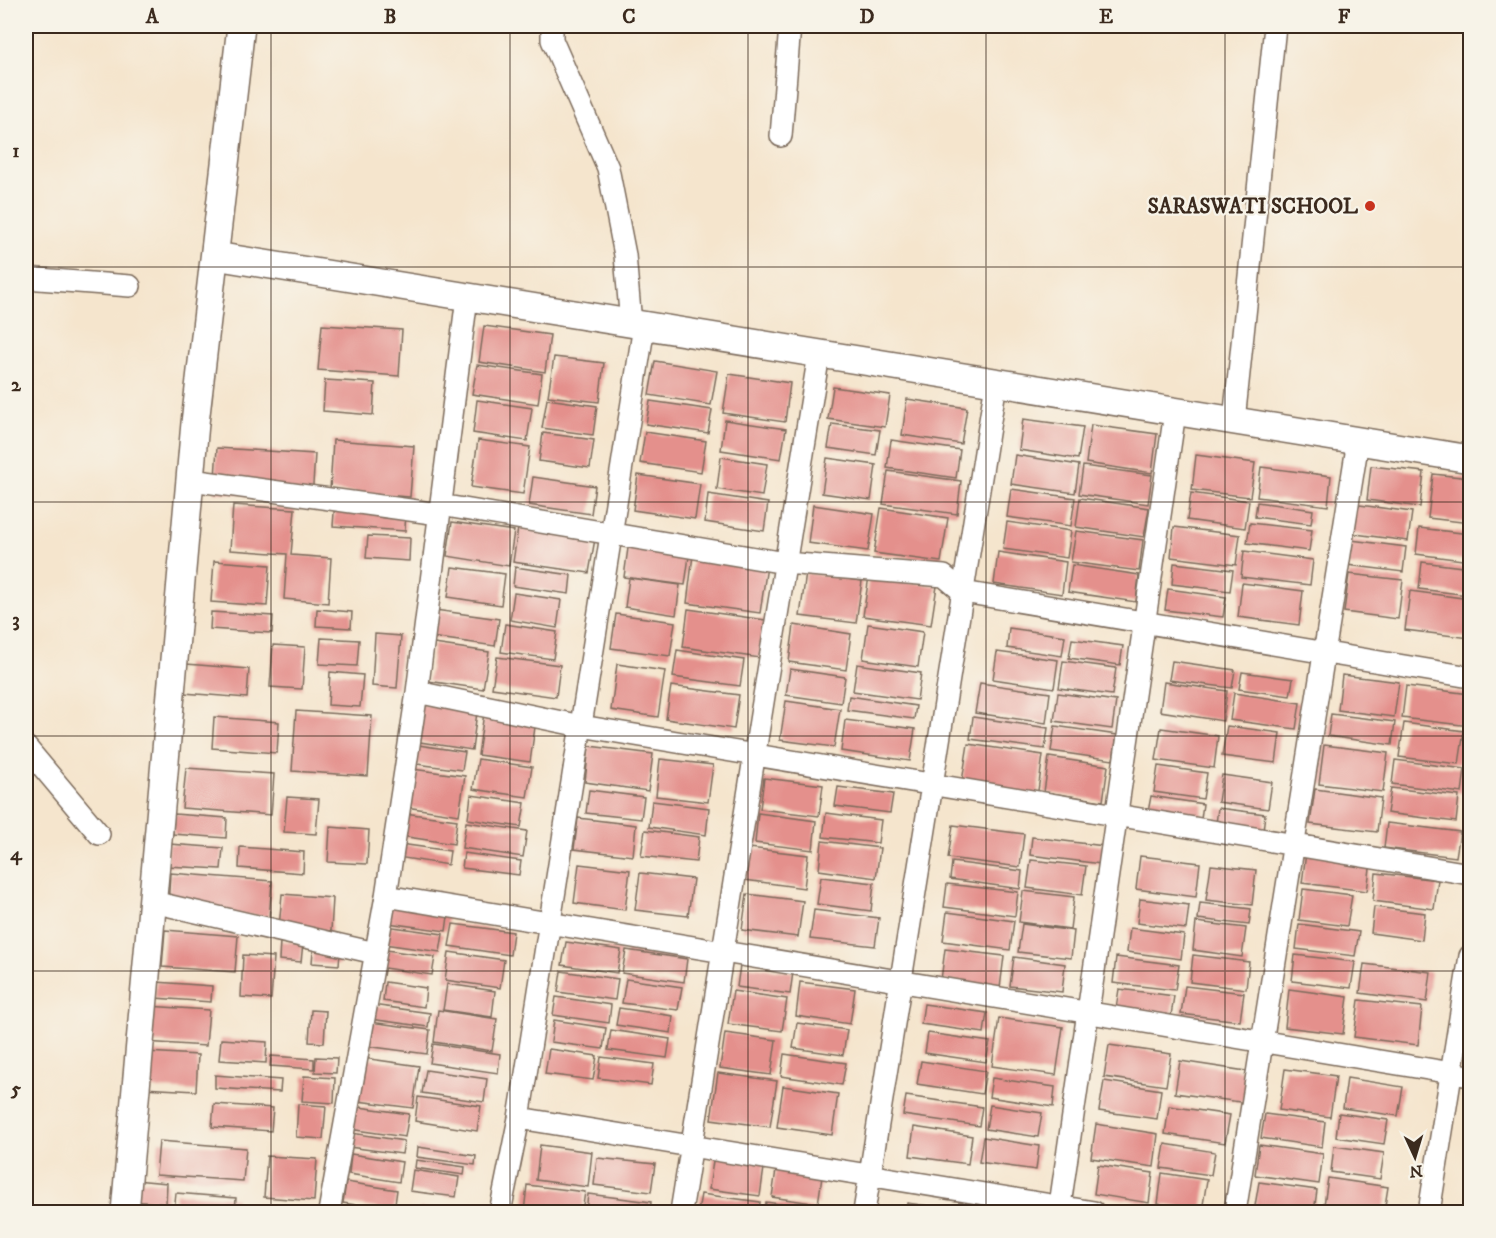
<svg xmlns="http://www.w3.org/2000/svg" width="1496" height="1238" font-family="'IM FELL DW Pica',serif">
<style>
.building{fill:#e4908c}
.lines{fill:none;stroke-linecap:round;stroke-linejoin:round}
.minor-casing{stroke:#7c6b5b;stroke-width:24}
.tertiary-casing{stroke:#7c6b5b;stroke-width:30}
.minor{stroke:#fff;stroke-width:21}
.tertiary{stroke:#fff;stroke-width:27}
.grid{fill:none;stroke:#3b2a1e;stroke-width:1.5;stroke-opacity:0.55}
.poi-dot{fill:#c8321e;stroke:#f7f3e8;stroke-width:2}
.labels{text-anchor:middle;stroke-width:4.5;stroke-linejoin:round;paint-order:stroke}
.poi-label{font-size:21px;font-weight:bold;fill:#3b2a1e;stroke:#f7f3e8;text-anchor:end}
.neatline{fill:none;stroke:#3b2a1e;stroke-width:2}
.grid-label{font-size:20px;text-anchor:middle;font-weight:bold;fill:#3b2a1e}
</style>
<rect width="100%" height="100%" fill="#f7f3e8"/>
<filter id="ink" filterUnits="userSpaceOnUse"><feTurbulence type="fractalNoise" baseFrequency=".0167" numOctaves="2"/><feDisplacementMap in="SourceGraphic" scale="12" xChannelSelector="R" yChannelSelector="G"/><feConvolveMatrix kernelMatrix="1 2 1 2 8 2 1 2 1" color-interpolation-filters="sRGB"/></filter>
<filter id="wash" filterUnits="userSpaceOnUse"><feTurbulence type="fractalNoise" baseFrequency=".008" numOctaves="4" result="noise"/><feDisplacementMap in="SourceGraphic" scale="24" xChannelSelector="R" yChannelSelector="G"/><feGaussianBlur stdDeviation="1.35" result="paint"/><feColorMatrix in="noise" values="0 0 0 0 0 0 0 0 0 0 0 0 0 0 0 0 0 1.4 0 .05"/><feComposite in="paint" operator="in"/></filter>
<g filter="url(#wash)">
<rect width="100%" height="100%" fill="#f5e5cd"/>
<g id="blocks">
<path class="building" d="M322,325L402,330L399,376L318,370Z
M484,326L550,335L545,372L479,362Z
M554,357L604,363L599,402L548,396Z
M655,361L717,371L711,405L649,395Z
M477,365L542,374L538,404L472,394Z
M729,374L790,383L785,422L723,413Z
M325,380L375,383L373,415L323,411Z
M833,387L890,395L885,427L828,419Z
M547,399L597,406L593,435L542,428Z
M907,399L967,408L961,444L902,435Z
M477,400L532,408L527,441L473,433Z
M650,401L712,410L708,433L646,424Z
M1023,419L1083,427L1078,459L1019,450Z
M725,420L786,429L781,459L721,450Z
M832,424L880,430L876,455L828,448Z
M1091,425L1157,434L1152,473L1086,463Z
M645,432L706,441L701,472L640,463Z
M543,433L594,440L590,468L539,461Z
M333,440L414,446L410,497L330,491Z
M478,440L530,447L523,494L471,487Z
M891,440L960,450L956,478L887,468Z
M217,448L315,454L312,499L214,492Z
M1015,455L1079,465L1075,493L1011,484Z
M1196,455L1255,463L1250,497L1192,490Z
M721,457L767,464L762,496L717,489Z
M827,458L876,465L871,500L822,493Z
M1083,466L1152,475L1148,504L1079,494Z
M1371,466L1424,472L1420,507L1367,500Z
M1261,467L1331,476L1328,506L1257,497Z
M888,471L961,481L957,514L883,504Z
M1433,474L1470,478V523L1428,518Z
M638,475L700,484L695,519L633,510Z
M533,477L595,486L591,514L529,505Z
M1011,489L1075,498L1071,526L1007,517Z
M1191,493L1249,501L1245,528L1187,520Z
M708,494L768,503L764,531L705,522Z
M1080,498L1149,508L1144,537L1076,527Z
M335,500L406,505L405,531L333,526Z
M1257,502L1313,510L1311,524L1255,517Z
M1352,504L1412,512L1408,541L1348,533Z
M233,505L295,509L291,555L331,558L328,603L284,599L287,554L230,550Z
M813,505L874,514L868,551L808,543Z
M881,508L948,518L941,562L874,553Z
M452,522L514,531L509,566L447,556Z
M1007,522L1071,531L1067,558L1003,549Z
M1250,523L1312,530L1309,551L1247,543Z
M1174,527L1240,535L1236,565L1171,557Z
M518,528L595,539L589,573L513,562Z
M1419,528L1470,534V561L1416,554Z
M1076,531L1143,540L1139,571L1071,562Z
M368,536L410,538L409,561L366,558Z
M1351,540L1406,547L1403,572L1347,565Z
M629,541L690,549L685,585L624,577Z
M1244,551L1313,560L1310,585L1241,577Z
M998,552L1066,562L1062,594L994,584Z
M693,555L767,566L760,613L687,603Z
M214,561L270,565L267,606L211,602Z
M1422,562L1470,568L1468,595L1419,589Z
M1174,563L1233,570L1230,591L1172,584Z
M1072,565L1139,575L1136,602L1068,592Z
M452,567L505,574L501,605L448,597Z
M515,567L571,575L569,594L513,586Z
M806,573L862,581L856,623L800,616Z
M1349,574L1403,580L1398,619L1344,612Z
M869,576L937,586L931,625L863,616Z
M629,578L680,585L676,615L625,607Z
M1242,583L1303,591L1299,625L1238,617Z
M1168,589L1226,597L1223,617L1165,610Z
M1410,591L1470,599V638L1405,630Z
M514,593L561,600L557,628L510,620Z
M317,609L352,612L351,628L316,626Z
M688,609L765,620L760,658L683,647Z
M435,610L499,619L495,646L431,637Z
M211,612L273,616L272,633L210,629Z
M616,614L675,622L670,656L611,648Z
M505,624L557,632L553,659L501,652Z
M868,624L923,632L918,667L863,659Z
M794,625L851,634L846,670L789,662Z
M1009,628L1065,636L1062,656L1007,648Z
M375,634L401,636L397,688L372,686Z
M321,638L359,640L357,666L319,664Z
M1072,639L1123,646L1120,665L1069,658Z
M434,644L489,652L483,689L428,681Z
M273,645L305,647L302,689L270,687Z
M677,650L744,660L740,686L673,677Z
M997,652L1058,660L1054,688L993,679Z
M497,657L560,665L556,697L492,688Z
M1063,661L1116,668L1112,695L1059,688Z
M1172,661L1235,670L1232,688L1169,680Z
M186,664L249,669L247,698L184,693Z
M617,664L665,671L658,717L611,710Z
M857,664L921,673L917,700L853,691Z
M790,669L845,677L841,703L786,695Z
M330,672L363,675L360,707L328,705Z
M1242,672L1293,679L1290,696L1239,689Z
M1342,675L1399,682L1394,717L1338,710Z
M1164,682L1227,691L1223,721L1160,711Z
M980,683L1050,693L1046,723L975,713Z
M671,686L739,695L734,729L666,719Z
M1406,686L1470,694V726L1402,718Z
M1058,693L1116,701L1112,729L1054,721Z
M1234,693L1300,703L1296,729L1230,720Z
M849,696L916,706L914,719L847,710Z
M786,701L840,709L834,747L780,740Z
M413,702L477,712L472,750L407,740Z
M296,711L372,716L368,776L292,771Z
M484,713L536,720L530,762L478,755Z
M1331,714L1395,722L1392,745L1328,736Z
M214,717L279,722L277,753L212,748Z
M973,717L1048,728L1045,749L970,739Z
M845,720L915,729L910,761L841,751Z
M1404,723L1464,731L1459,764L1399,757Z
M1055,726L1117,735L1113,760L1051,751Z
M1227,726L1280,733L1276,763L1222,756Z
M1161,728L1218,736L1214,768L1156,760Z
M405,743L465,752L462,770L402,762Z
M968,744L1043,755L1036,805L960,794Z
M1324,745L1388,753L1383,792L1319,784Z
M589,746L653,754L648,791L585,782Z
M1049,757L1108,766L1103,801L1044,792Z
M478,759L532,767L527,797L473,789Z
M660,759L713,765L708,802L656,796Z
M1395,760L1465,769L1462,793L1392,784Z
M1158,766L1207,773L1203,799L1154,792Z
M186,768L274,774L271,815L182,808Z
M412,769L465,776L459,815L406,807Z
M1222,775L1272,782L1268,809L1218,802Z
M764,778L823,785L819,816L760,809Z
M838,787L893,794L890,813L835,806Z
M1391,788L1459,796L1456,822L1387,813Z
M1315,789L1381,798L1377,832L1310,824Z
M589,790L644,797L641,819L586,813Z
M471,795L525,803L521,827L468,819Z
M1151,796L1203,804L1201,819L1148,812Z
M287,797L319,799L316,834L284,832Z
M652,801L709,808L706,835L649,827Z
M1218,808L1265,814L1263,831L1216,824Z
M404,813L457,820L454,844L401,836Z
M758,813L816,821L813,850L755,843Z
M826,813L881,820L878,843L823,837Z
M174,814L227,818L226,838L173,834Z
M578,818L636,825L633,856L574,849Z
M466,822L527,831L523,857L462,848Z
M1387,823L1460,832L1456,857L1384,848Z
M953,825L1024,834L1020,867L948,858Z
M330,827L369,830L367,864L328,862Z
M645,830L699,837L696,862L641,856Z
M1032,837L1104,846L1101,864L1030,855Z
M822,841L880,848L876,878L819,870Z
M393,843L450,851L448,865L391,856Z
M169,844L223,848L221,869L167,866Z
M240,847L304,852L303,873L239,868Z
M749,848L808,855L804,888L745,880Z
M464,853L521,861L519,875L462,868Z
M1306,853L1371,861L1367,891L1302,883Z
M1140,856L1200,863L1196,897L1136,889Z
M1031,860L1086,866L1082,895L1027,888Z
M952,862L1022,871L1020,889L950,879Z
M579,864L630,870L625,910L574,903Z
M1211,865L1256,870L1252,905L1206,900Z
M170,873L272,881L269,917L168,909Z
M640,873L693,879L688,916L635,910Z
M1376,873L1438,880L1434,909L1373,901Z
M821,877L874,883L871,911L817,904Z
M947,884L1018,892L1015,916L944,907Z
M1303,889L1352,895L1347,926L1299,920Z
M1023,891L1074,897L1070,929L1019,922Z
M282,894L333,898L331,931L279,928Z
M747,894L803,901L798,937L742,930Z
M1140,899L1189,905L1186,929L1137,923Z
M391,900L449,909L446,931L388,923Z
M1200,903L1251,909L1249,925L1198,919Z
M1374,907L1425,913L1422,940L1371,933Z
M814,910L879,918L875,946L810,939Z
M947,912L1014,921L1010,950L943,941Z
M1196,922L1246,928L1242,957L1193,950Z
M453,924L513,932L510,955L449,946Z
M1022,924L1074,931L1071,958L1018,952Z
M1299,924L1359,932L1355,956L1296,949Z
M379,925L443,934L440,952L377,943Z
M1130,928L1184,935L1181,959L1127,952Z
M165,930L238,936L235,972L162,967Z
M314,938L341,940L339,965L312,963Z
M280,941L303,943L301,962L279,960Z
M566,942L621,950L617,973L562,965Z
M372,948L435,957L432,975L370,966Z
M945,949L1004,956L1000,988L941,980Z
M626,950L687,959L684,982L622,973Z
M449,952L504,960L500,988L445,980Z
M243,955L274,957L271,999L241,997Z
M1193,955L1249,962L1246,989L1190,982Z
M1295,955L1355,962L1351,988L1292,981Z
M1014,957L1065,964L1062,992L1010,986Z
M1116,957L1179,965L1175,990L1113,983Z
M1364,964L1431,972L1427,1002L1360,993Z
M740,965L793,972L790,994L737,987Z
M561,971L618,979L615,1000L558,992Z
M626,979L682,987L678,1010L622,1003Z
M156,982L212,986L211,1002L155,998Z
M385,982L426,988L424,1007L383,1001Z
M800,982L855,989L850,1024L796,1016Z
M447,984L495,991L492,1017L443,1010Z
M1185,986L1244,993L1240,1021L1181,1014Z
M1119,989L1174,996L1170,1022L1115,1015Z
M1289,989L1348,997L1343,1034L1285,1027Z
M733,991L787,999L782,1031L728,1024Z
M556,997L611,1005L609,1023L553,1015Z
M1359,1000L1422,1007L1418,1045L1354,1037Z
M924,1004L987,1013L984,1033L921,1024Z
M372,1005L430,1013L428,1027L370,1019Z
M148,1006L209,1010L206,1046L145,1042Z
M619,1008L673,1016L671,1033L616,1025Z
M311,1010L326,1011L324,1043L309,1042Z
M438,1010L497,1019L492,1051L434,1042Z
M999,1018L1063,1027L1056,1075L992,1066Z
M554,1020L606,1028L603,1049L551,1042Z
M370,1022L430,1030L427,1054L366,1046Z
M797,1023L847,1030L843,1055L793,1048Z
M611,1030L670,1039L667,1058L608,1050Z
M725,1033L776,1040L771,1075L720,1068Z
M928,1033L990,1042L986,1062L925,1053Z
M221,1039L267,1042L266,1063L219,1060Z
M433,1044L500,1054L498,1073L430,1063Z
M1109,1045L1171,1054L1166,1086L1104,1077Z
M549,1049L597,1056L593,1080L545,1074Z
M146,1052L198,1055L196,1091L143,1088Z
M784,1054L846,1063L842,1085L781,1076Z
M271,1056L314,1059V1069L270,1066Z
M316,1057L337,1058L336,1073L315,1072Z
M356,1057L419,1066L413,1108L350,1100Z
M601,1057L654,1064L651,1085L598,1078Z
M921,1061L986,1071L982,1094L917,1084Z
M1180,1061L1252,1072L1247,1103L1175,1093Z
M1285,1069L1336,1076L1330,1117L1279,1110Z
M426,1070L487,1079L484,1102L422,1093Z
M718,1073L777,1081L770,1127L711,1119Z
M215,1075L281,1080L280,1092L215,1088Z
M304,1076L335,1078L334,1103L302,1101Z
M992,1078L1055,1087L1053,1107L989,1097Z
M1347,1078L1403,1087L1398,1116L1343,1108Z
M1104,1081L1161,1090L1157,1119L1099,1111Z
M783,1086L838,1094L832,1135L777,1127Z
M906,1096L982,1107L979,1126L903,1115Z
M418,1097L481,1106L477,1131L415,1121Z
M214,1104L273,1108L271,1131L212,1127Z
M298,1104L326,1106L323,1139L296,1137Z
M990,1105L1042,1113L1038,1137L986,1129Z
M352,1106L409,1114L405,1137L349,1129Z
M1169,1106L1230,1115L1225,1143L1165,1134Z
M1339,1113L1388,1120L1384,1144L1336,1137Z
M1265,1114L1325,1122L1322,1147L1261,1138Z
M1096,1124L1158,1134L1154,1167L1091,1158Z
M914,1127L972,1136L968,1164L910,1156Z
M351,1133L404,1141L402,1154L349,1147Z
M983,1137L1039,1146L1036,1170L979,1162Z
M159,1141L246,1148L243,1181L156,1175Z
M1165,1144L1215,1152L1211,1175L1161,1168Z
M540,1145L592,1152L588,1187L536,1180Z
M1259,1145L1323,1154L1319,1184L1255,1175Z
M1334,1146L1384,1153L1380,1179L1331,1172Z
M418,1147L476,1156L475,1165L417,1157Z
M351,1154L402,1162L399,1182L349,1174Z
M714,1154L765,1161L760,1196L709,1189Z
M267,1156L317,1159L314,1201L264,1197Z
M597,1158L655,1164L651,1192L594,1185Z
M416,1160L465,1167L464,1175L415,1168Z
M777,1163L823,1170L818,1204L772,1197Z
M1098,1165L1153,1173L1149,1203L1094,1194Z
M413,1170L459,1177L456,1197L410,1191Z
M1162,1173L1207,1180L1202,1211L1158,1204Z
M1328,1178L1388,1187L1384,1212H1323Z
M135,1180L167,1183L166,1204L133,1201Z
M346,1182L397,1190L394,1211L343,1203Z
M1259,1182L1317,1190L1314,1212H1254Z
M527,1185L585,1192L582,1212H524Z
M176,1193L236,1198L235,1212H174Z
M588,1194L651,1202L650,1212H586Z
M701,1194L760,1202L759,1212H698Z
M766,1202L813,1209L812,1212H764Z
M907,1203L958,1210L957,1212H906Z
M420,1208L445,1211V1212H419Z"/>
</g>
</g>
<g filter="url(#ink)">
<use href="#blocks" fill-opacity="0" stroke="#7c6b5b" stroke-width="1.5"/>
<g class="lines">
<g class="minor-casing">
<path id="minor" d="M552,26V40L608,168L625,255L631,324
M781,136L790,26
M26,278L130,286
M1234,421L1275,26
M191,480L439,514
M440,505L785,563L944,576L963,592L1470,677
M417,692L581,726L1470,874
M26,747L99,834
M386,896L1470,1076
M153,902L375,953
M519,1118L1094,1212
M329,1212L386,896L417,692L467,297
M500,1212L519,1118L644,326
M681,1212L819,354
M864,1212L996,383
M1059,1212L1175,412
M1235,1212L1358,441
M1429,1212L1470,956"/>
</g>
<g class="tertiary-casing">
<path id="tertiary" d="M215,256L1470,459
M125,1212L195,423L241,26"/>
</g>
<use href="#minor" class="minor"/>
<use href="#tertiary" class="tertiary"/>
</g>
</g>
<path class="grid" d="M271,26V1212M510,26V1212M748,26V1212M986,26V1212M1225,26V1212M26,267H1470M26,502H1470M26,736H1470M26,971H1470"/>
<circle class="poi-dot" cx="1370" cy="206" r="6"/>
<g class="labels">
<g class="poi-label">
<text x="1358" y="213">SARASWATI SCHOOL</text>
</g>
</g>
<rect width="1496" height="1238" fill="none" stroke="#f7f3e8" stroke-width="66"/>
<g transform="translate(1415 1157) rotate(176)" stroke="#f7f3e8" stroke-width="4.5" paint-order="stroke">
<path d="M0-4.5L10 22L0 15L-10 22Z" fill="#3b2a1e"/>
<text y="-9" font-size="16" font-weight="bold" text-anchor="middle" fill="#3b2a1e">N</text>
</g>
<rect x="33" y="33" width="1430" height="1172" class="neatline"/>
<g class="grid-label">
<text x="152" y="23">A</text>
<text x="390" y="23">B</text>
<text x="629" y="23">C</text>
<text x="867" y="23">D</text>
<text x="1106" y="23">E</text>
<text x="1344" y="23">F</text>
<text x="16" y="157">1</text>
<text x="16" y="391">2</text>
<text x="16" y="626">3</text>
<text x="16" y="860">4</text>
<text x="16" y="1095">5</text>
</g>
</svg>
